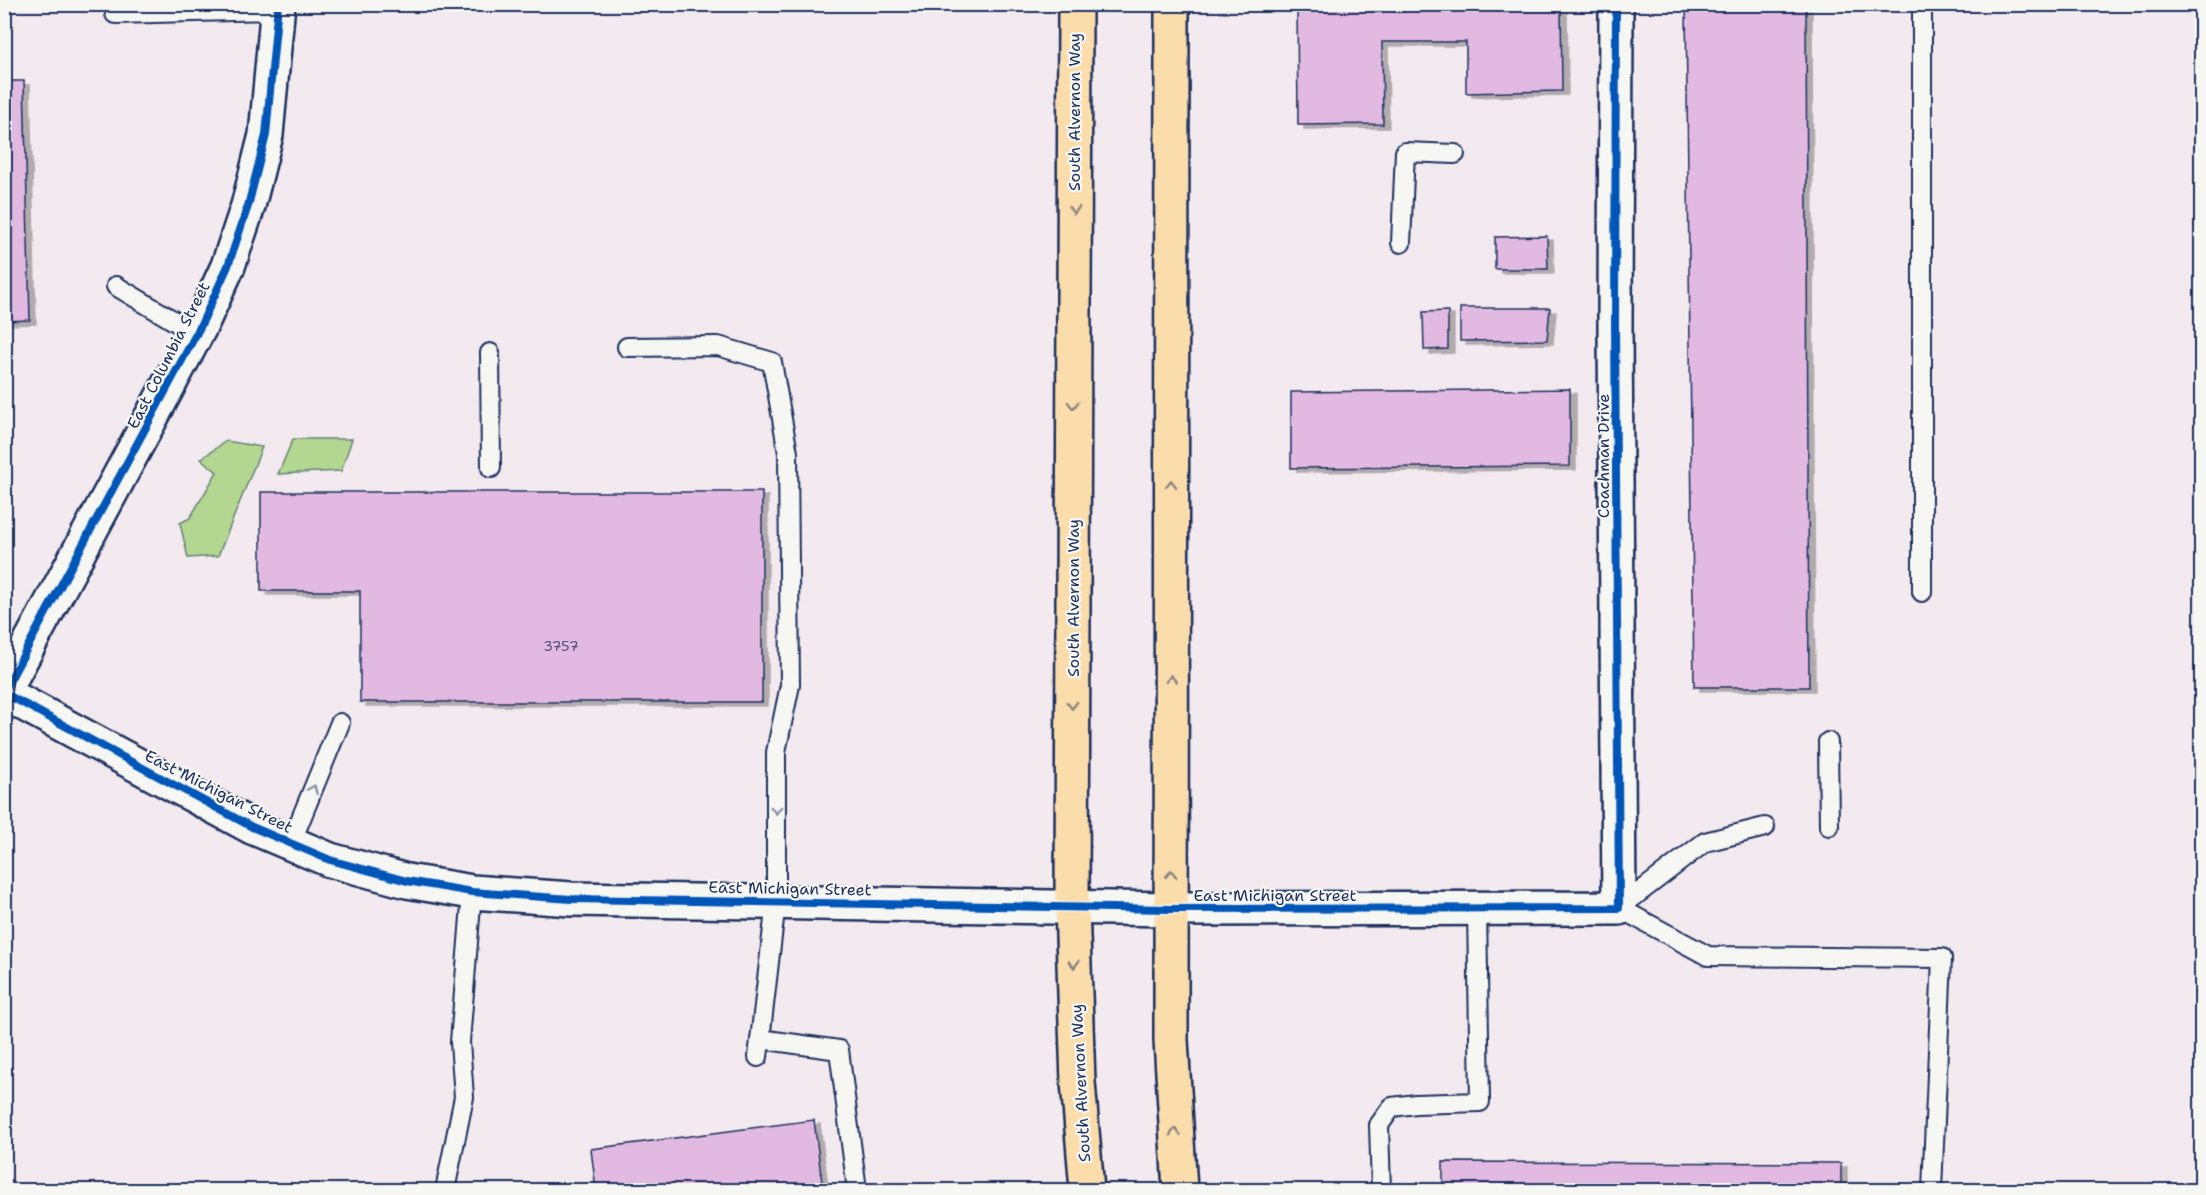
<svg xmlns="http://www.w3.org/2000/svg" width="2206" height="1195" font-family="'Shantell Sans',sans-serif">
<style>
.green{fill:#b3d691;stroke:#678278;stroke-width:1.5}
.building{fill:#e2b9e0;stroke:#1b2f5e;stroke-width:1.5;filter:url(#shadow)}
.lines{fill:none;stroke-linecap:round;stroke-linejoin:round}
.lane-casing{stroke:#1b2f5e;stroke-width:22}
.street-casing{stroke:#1b2f5e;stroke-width:38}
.primary-casing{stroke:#1b2f5e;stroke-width:38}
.lane{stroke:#f6f6f2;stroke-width:18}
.street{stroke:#f6f6f2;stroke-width:33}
.primary{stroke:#fbddab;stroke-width:33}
.cycleway-casing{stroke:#f6f6f2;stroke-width:11}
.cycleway{stroke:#0057b8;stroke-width:8}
.oneway{stroke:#8b8684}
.oneway2{stroke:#8892a8}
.labels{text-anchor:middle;stroke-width:4.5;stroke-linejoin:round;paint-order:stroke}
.number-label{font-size:14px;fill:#4d527e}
.street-label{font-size:16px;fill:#1b2f5e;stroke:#f6f6f2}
</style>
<defs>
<filter id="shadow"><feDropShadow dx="6" dy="4" stdDeviation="0" flood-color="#0004"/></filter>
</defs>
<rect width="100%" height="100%" fill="#f2eaee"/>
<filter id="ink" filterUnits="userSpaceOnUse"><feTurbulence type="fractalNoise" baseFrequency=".0167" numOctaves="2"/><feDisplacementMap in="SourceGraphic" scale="12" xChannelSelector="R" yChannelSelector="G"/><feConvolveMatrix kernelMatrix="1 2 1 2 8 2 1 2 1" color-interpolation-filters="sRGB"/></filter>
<g filter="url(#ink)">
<path class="green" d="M293,439H352L341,471L278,474Z
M226,441L262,447L218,556L188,558L180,523L190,518L217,472L201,459Z"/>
<path class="building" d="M1297,4H1561L1562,91L1466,93V42H1382L1383,124L1298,125Z
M1686,8H1806L1809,687H1694Z
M4,81H24L30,320L4,321Z
M1547,236L1548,269H1495V237Z
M1460,308H1550L1547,340L1460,341Z
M1448,311V349L1424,350L1423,312Z
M1570,389V466L1291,468V392Z
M261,492H762V702H360V591H261Z
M814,1120L823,1190H596L591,1149Z
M1443,1162L1841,1163V1190H1443Z"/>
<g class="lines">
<g class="lane-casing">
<path id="lane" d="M1922,4V592
M115,14L277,10
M1401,243L1405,152L1455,154
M116,286L196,334
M627,347L718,346L772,362L788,453L790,685L776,752V902L758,1057
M490,353L491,468
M1828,742L1829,826
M1765,827L1705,842L1619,908L1708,956L1942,958L1932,1190
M291,843L340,723
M760,1039L839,1050L857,1190
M445,1190L464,1097L460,1042L472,892
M1381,1190L1379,1125L1392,1107L1416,1104L1480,1102L1477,908"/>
</g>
<g class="street-casing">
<path id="street" d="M4,691L201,325L228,266L248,206L266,135L278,4
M4,693L252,827L330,860L407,881L472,892L571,899L1170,909L1619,908L1615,327L1616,4"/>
</g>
<g class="primary-casing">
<path id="primary" d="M1075,4L1072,906L1078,1082L1087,1190
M1172,4L1171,1040L1180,1190"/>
</g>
<use href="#lane" class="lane"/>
<use href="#street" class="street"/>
<use href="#primary" class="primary"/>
<g class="cycleway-casing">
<path id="cycleway" d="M4,691L201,325L228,266L248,206L266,135L278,4
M4,693L252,827L330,860L407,881L472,892L571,899L1170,909L1619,908L1615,327L1616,4"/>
</g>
<use href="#cycleway" class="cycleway"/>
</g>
<defs><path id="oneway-chevron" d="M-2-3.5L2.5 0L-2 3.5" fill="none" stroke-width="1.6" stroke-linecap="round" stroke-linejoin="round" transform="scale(1.5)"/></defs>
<g class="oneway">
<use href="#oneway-chevron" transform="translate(1074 210) rotate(90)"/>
<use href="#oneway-chevron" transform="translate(1073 405) rotate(90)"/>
<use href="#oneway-chevron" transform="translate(1171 484) rotate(-90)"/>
<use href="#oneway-chevron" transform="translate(1171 679) rotate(-90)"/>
<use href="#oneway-chevron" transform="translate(1072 705) rotate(90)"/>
<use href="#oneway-chevron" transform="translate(1171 874) rotate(-90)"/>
<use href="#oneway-chevron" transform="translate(1074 964) rotate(88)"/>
<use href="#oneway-chevron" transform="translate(1175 1132) rotate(-93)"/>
</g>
<g class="oneway2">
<use href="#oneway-chevron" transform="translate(313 789) rotate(-67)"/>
<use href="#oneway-chevron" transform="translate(776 810) rotate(90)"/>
</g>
</g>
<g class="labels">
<g class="number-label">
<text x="561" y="651">3757</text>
</g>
<g class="street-label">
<text transform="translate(1074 112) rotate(-90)" y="6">South Alvernon Way</text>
<text transform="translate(168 355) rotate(-63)" y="6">East Columbia Street</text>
<text transform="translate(1603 456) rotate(-90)" y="6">Coachman Drive</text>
<text transform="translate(1073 598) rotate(-90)" y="6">South Alvernon Way</text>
<text transform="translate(219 791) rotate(27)" y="6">East Michigan Street</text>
<text transform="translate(790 888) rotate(1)" y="6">East Michigan Street</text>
<text x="1275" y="901">East Michigan Street</text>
<text transform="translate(1080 1083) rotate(-93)" y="6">South Alvernon Way</text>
</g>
</g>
<rect width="2206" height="1195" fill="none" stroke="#f6f6f2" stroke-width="24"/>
<rect x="12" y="12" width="2182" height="1171" fill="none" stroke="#1b2f5e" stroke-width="2" filter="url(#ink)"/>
</svg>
